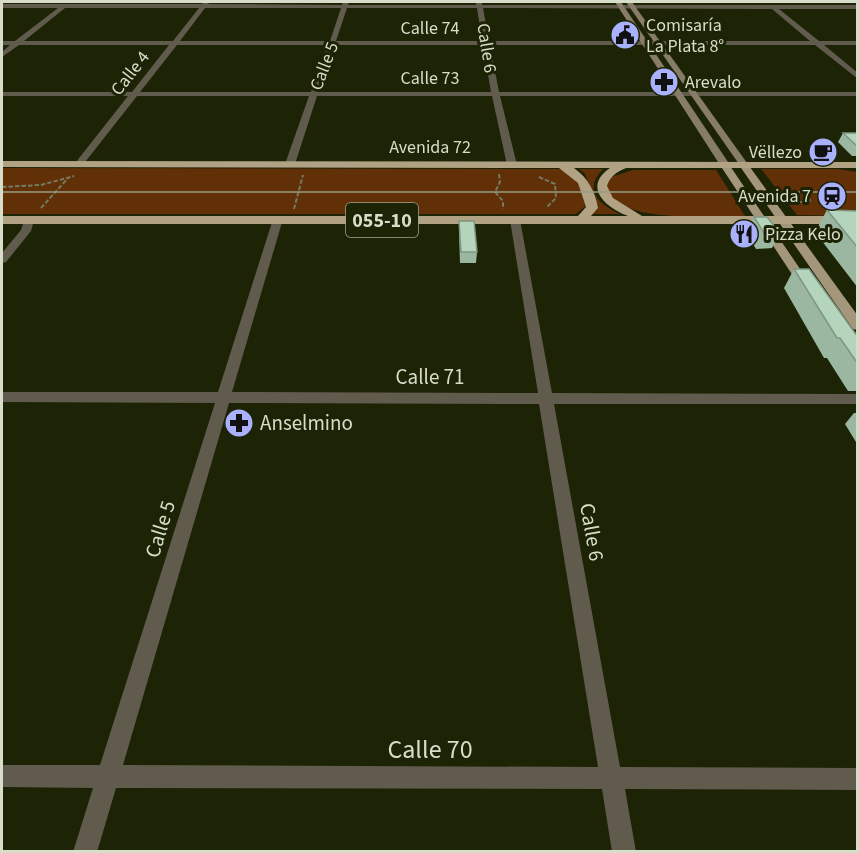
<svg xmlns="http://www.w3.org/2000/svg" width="859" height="853" font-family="'Source Sans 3',sans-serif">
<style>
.green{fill:#613006}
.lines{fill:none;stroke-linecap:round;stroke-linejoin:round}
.path{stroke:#747a61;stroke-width:2;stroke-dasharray:4.5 2;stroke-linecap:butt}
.minor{fill:#615b4d;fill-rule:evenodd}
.secondary{fill:#867c67;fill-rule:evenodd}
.primary{fill:#a3967a;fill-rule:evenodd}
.trunk{fill:#b0a282;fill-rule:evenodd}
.tram{stroke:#969c85;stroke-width:1.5}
.wall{fill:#9bb7a1}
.building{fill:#b4d5bb;stroke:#7e9583;stroke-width:1.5}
.labels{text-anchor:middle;stroke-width:6;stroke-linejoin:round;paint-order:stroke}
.far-poi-label{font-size:18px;fill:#d8ddca;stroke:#1d2305;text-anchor:start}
.far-street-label{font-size:18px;fill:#d8ddca;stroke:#1d2305}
.shield{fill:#1d2305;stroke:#a0a58f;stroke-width:1.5}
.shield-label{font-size:20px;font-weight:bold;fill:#d8ddca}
.street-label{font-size:21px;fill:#d8ddca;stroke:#1d2305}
.poi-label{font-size:21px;fill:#d8ddca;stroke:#1d2305;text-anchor:start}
.near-street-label{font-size:26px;fill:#d8ddca;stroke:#1d2305}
</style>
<rect width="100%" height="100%" fill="#1d2305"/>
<path class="green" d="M2,168L562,169L576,175L586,206L576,214H2Z
M579,169H603C583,190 598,204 620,214H592L597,210V205L585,174Z
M761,169H838L857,172V216L797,215Z
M633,170H716L745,216C714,215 608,226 606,183L611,177Z"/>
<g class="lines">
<path class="path" d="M499,174L500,182L495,192L503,201V209
M539,177L555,184L556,198L546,208
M2,187L41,185L74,176
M786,202H811L809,198
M41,208L69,177
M294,209L303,175"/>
<path class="minor" d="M204,2H210L208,4L342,5L343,2H349L348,5H476V2H482V5H858V9H779L819,41H858V45H824L858,73V79L815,45H490L499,92H858V96H500L517,165L512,168L507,165L492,96H317L295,164L290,167L285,164L309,96H137L82,166L79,167L74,164L76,162L128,96H2V92H132L169,45H19L2,57V52L10,45H2V41H15L58,8H2V4H202ZM65,8H199L173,41H24ZM205,8H341L330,41H180ZM347,8H477L482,41H336ZM483,8L772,9L810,41H489ZM177,45H328L311,92H140ZM335,45H483L491,92H319Z
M278,216L283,219L232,392L538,393L510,220L515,217L520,220L552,393L858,394V404H554L620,767L858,768V790L625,789L636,852H612L602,789L116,788L97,852H73L93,788L2,787V765H100L215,403L2,402V392H218L273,219ZM229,403L539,404L598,767L123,765Z
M29,217L34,220L31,231L6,262L2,263V253L21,230L25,218Z"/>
<path class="secondary" d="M615,2H621L730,165L728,167L720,165Z
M626,2H632L747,163V167H741Z"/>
<path class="primary" d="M725,162L728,163L811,285L809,288L805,289L799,285L720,165Z
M744,162L747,163L858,316V330L853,329L739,165Z"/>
<path class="trunk" d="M2,161L858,162V168H626C617,172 610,176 607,186L613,198L642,216H858V224H2V216H578L586,207L578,183L559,168L2,167ZM574,168H610C582,187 606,208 628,216H591L598,208C595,191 588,178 574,168Z"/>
<path class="tram" d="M2,192H858"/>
</g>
<path class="wall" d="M843,133H858V156H852L838,142Z
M827,210L858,211V288L815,232Z
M754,217L780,233L772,248L756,249L746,232Z
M459,221L477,252L476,263H460L459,232Z
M794,269L858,337V391H848L827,358H824L784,288Z
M854,413H858V443L856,442L845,424Z"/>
<path class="building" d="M843,133H858V146H857Z
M827,210L858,211V248Z
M754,217H767L780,233H764Z
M459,221H474L477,252H461Z
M794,269H809L858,337V364L840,338H837Z"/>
<defs>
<g id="civic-disc" transform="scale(1.5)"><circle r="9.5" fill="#a9b0fc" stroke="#1d2305"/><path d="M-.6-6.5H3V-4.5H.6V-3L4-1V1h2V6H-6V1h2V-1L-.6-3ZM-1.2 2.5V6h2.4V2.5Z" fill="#111"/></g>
<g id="pharmacy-disc" transform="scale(1.5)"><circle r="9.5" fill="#a9b0fc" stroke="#1d2305"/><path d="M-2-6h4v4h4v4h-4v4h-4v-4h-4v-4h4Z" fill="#111"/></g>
<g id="cafe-disc" transform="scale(1.5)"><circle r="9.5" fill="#a9b0fc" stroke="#1d2305"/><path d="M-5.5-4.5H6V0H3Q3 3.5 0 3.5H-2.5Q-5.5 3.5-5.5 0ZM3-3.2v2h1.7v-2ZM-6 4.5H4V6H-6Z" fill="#111"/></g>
<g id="station-disc" transform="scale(1.5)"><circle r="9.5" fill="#a9b0fc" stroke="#1d2305"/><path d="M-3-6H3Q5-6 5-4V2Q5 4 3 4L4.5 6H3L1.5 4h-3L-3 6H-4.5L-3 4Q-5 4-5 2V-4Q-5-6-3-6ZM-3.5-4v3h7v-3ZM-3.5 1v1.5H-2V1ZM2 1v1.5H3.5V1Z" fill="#111"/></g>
<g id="restaurant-disc" transform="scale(1.5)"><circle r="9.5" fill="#a9b0fc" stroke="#1d2305"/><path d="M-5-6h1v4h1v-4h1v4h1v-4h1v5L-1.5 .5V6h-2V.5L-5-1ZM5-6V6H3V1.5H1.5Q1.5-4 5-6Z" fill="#111"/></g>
</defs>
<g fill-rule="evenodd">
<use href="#civic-disc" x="625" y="35"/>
<use href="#pharmacy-disc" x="664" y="82"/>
<use href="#cafe-disc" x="823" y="152"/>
<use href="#station-disc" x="832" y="196"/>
<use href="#restaurant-disc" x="744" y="234"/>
<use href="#pharmacy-disc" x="239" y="423"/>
</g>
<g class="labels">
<g class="far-poi-label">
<text x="646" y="31">Comisaría<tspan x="646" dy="21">La Plata 8°</tspan></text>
<text x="685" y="88">Arevalo</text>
<text x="802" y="158" text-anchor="end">Vëllezo</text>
<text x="811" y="202" text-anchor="end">Avenida 7</text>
<text x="765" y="240">Pizza Kelo</text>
</g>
<g class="far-street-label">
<text x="430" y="34">Calle 74</text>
<text transform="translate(487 48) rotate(81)" y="6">Calle 6</text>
<text transform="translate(324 66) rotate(-69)" y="6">Calle 5</text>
<text transform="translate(130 73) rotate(-52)" y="6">Calle 4</text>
<text x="430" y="84">Calle 73</text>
<text x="430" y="153">Avenida 72</text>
</g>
<rect class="shield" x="346" y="203" width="72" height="34" rx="4.5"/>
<g class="shield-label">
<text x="382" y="227">055-10</text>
</g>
<g class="street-label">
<text x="430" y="384">Calle 71</text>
<text transform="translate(160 529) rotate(-73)" y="7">Calle 5</text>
<text transform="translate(592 532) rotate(80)" y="7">Calle 6</text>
</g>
<g class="poi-label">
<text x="260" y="430">Anselmino</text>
</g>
<g class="near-street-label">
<text x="430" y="758">Calle 70</text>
</g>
</g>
<rect width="859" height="853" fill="none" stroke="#d8ddca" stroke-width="6"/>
</svg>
